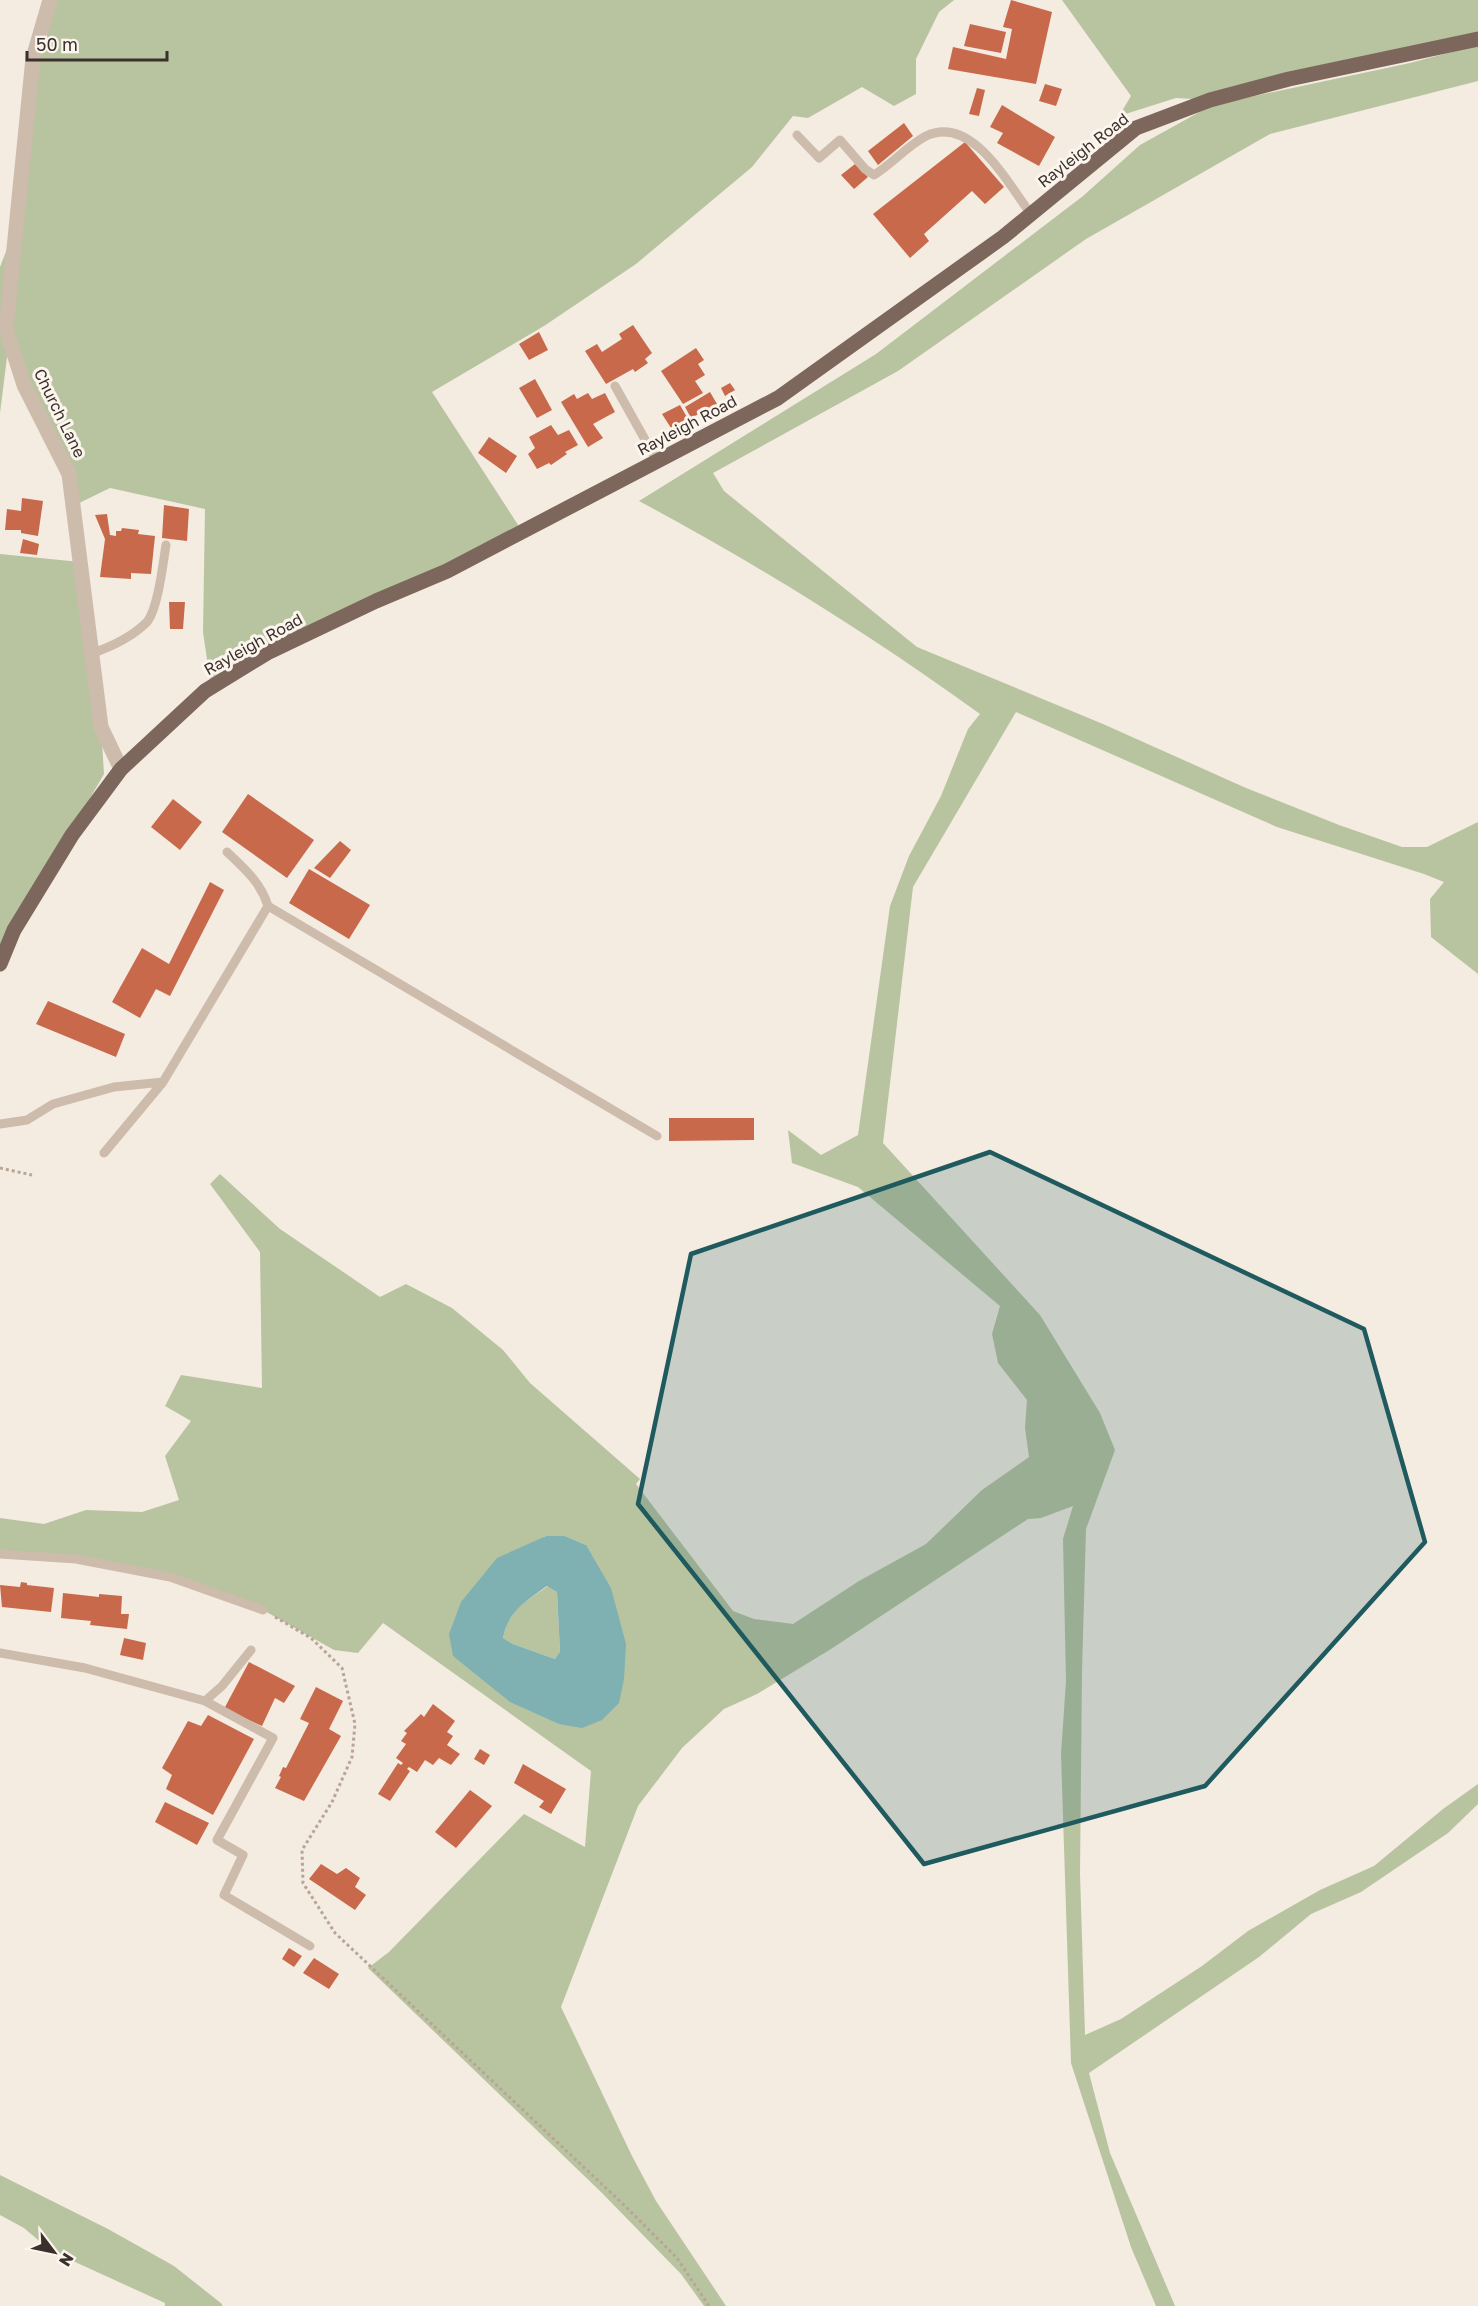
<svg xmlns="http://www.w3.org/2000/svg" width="1478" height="2306" font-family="'Golos Text',sans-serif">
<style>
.green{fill:#b8c4a0;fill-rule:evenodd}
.water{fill:#7fb0b2;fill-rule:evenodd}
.building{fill:#c8694b}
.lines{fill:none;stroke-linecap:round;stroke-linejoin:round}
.path{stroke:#b9a596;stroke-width:3;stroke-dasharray:3 3;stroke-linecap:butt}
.service{stroke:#cdbbac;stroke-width:9}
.minor{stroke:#cdbbac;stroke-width:15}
.primary{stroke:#7d675c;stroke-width:15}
.marked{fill:#1f5a5e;fill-opacity:0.2;stroke:#1f5a5e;stroke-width:4.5;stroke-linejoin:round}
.labels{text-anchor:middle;stroke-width:6;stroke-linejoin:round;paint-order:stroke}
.street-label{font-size:16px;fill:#3b302b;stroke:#fbf5ee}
</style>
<rect width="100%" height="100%" fill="#f4ebe1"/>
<path class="green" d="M47,0H954L939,12L916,59V94L894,106L862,87L808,118L793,116L752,167L636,264L544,326L432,392L522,531L211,687L203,632L205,509L110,488L73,506L69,474L9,341L0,413V267L14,231Z
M1062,0H1478V39L1210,100L1176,98L1119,116L1131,96Z
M1478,45V81L1270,134L1086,239L898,371L713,473L724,491L917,647L1103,724L1246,788L1339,825L1402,847H1427L1478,822V974L1431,937L1430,899L1444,882L1424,874L1277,827L1016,712L913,887L883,1143L1040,1315L1100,1413L1115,1450L1086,1529L1082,1671L1080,1874L1085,2035L1121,2019L1202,1966L1248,1931L1320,1890L1374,1866L1443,1809L1478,1784V1804L1448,1833L1361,1892L1311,1914L1259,1957L1089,2073L1110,2153L1175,2306H1156L1131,2247L1071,2063L1061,1754L1066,1681L1063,1539L1073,1506L1041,1518L1028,1519L831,1649L757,1694L724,1709L682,1748L638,1806L561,2007L632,2156L656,2201L726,2306H704L681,2274L602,2193L368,1968L389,1952L524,1814L585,1847L591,1771L383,1623L358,1653L334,1650L263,1610L170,1577L76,1559L0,1554V1518L44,1524L86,1510L142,1512L179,1500L165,1456L191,1421L165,1406L181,1375L262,1388L260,1252L210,1184L220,1174L280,1229L380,1297L406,1284L452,1308L503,1350L530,1383L640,1479L636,1484L733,1611L754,1619L793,1624L859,1581L926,1544L982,1490L1029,1457L1025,1428L1027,1400L998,1363L992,1334L1000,1306L858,1187L792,1163L788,1130L821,1155L858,1135L890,906L909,856L941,796L968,729L980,714C871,635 757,564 639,501L876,354L1083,196L1140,145L1212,105L1410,63ZM545,1536H565L586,1545L559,1724L453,1656Z
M0,554L80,562L101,727L104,774L14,930L0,964Z
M548,1586L557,1592L560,1653L555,1659L513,1644L503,1638C509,1609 525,1602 548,1586Z
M0,2175L108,2229L174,2266L222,2304V2306H165V2303L51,2251L24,2228L0,2215Z"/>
<path class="water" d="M546,1536H565L586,1545L611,1588L626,1644L624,1679L619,1703L602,1720L582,1728L559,1724L510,1702L453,1656L449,1634L461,1602L497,1558ZM547,1586L557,1592L560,1652L555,1659L513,1644L503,1638C508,1611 526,1601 547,1586Z"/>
<path class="building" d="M1011,0L1052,12L1036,84L948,69L953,47L1006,59L1012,29L1003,27Z
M970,24L1006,32L1001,53L964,46Z
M1045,84L1062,89L1056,106L1039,101Z
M977,88L985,90L979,116L969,114Z
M1002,105L1055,137L1039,166L997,143L1003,133L990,127Z
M904,123L913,136L878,165L868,151Z
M965,142L1004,187L985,204L972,191L924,234L929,241L910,258L873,214Z
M855,164L868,177L854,189L841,175Z
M633,325L652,353L645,359L648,363L635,372L633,369L606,384L585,351L597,344L602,352L622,339L619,334Z
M539,332L548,350L529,360L519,344Z
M696,348L704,360L698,364L705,375L695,381L703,393L683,404L661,371Z
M535,379L552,410L537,418L519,388Z
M730,383L735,390L725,396L721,388Z
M710,392L717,404L691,418L685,407Z
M588,393L592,399L605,393L615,412L593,424L603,438L588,447L561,402L574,394L577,399Z
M680,405L688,419L671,428L662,414Z
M551,425L558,435L569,430L578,445L565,452L567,454L551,465L549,463L537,469L528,454L535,448L529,437Z
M489,437L517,456L506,473L478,453Z
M22,498L43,501L38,536L21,533V530H5L7,509L21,511Z
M164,505L189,509L187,541L162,538Z
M107,514L110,535L116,536V531H121L122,528L139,530L138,534L155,536L151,574L131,573V579L100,577L105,539L95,515Z
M23,539L39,544L37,555L20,553Z
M169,602H185L183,629H170Z
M248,794L314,840L287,878L222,832Z
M173,799L202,822L180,850L151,827Z
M340,841L351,850L330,878L314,868Z
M309,869L370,905L349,939L289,903Z
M210,882L224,890L170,996L156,989L140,1018L112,1002L142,948L169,964Z
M48,1001L125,1034L116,1057L36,1024Z
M669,1118H754V1140L669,1141Z
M21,1582L27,1583V1585L54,1588L51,1612L2,1607L0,1585L20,1587Z
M63,1593L99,1597V1594L122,1596L121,1614H129L127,1629L90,1625L91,1621L61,1618Z
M124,1638L146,1643L143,1660L120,1655Z
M249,1662L295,1686L284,1703L275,1698L262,1726L224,1709Z
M316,1687L343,1701L329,1729L341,1736L304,1801L275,1788L281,1777L279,1776L283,1767L286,1768L309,1723L300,1719Z
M433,1704L455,1721L447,1732L453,1736L447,1745L460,1754L451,1765L439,1758L433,1765L425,1760L417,1772L409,1767L407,1769L410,1771L390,1801L378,1794L398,1763L401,1765L403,1763L396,1758L406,1744L401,1741L407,1733L404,1731L421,1714L424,1717Z
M208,1715L254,1739L213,1815L166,1789L172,1775L162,1768L188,1721L201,1726Z
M480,1749L490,1755L484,1765L474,1759Z
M523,1764L566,1789L551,1814L539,1807L544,1801L514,1783Z
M470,1790L492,1806L456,1848L435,1832Z
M165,1802L209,1823L197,1845L155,1822Z
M321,1864L337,1874L346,1868L360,1878L355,1887L366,1895L355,1910L309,1879Z
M289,1948L302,1956L294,1967L282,1959Z
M314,1958L339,1974L329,1989L303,1973Z"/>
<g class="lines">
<path class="path" d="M0,1168L32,1175
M275,1617L311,1638L342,1668L355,1724L352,1757L332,1802L302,1850L303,1883L335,1933L625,2206L677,2258L709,2306"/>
<path class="service" d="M797,135L819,158L840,140L865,169L874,175C893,163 907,146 926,136C972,114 1008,184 1031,214
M615,386L657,461
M90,654C111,647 131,638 147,622C158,609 163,563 166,545
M227,852C245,869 261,883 268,906
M0,1124L27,1120L53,1104L114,1087L163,1082L268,906L657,1136
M104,1153L163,1082
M0,1554L76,1559L170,1577L263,1610
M0,1653L85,1668L205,1701L273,1738L217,1840L243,1855L224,1895L310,1946
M205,1701L222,1686L251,1650"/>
<path class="minor" d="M50,0L33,58L6,329L24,385L69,474L101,727L121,769"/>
<path class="primary" d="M0,964L14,930L72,835L121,769L205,691L267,653L376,601L447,571L778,398L1003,237L1136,128L1210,100L1289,79L1478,39"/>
</g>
<path class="marked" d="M990,1152L1364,1329L1425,1542L1205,1786L924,1864L638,1504L691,1254Z"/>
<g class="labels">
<g class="street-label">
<text transform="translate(1083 150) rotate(-38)" y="6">Rayleigh Road</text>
<text transform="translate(60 413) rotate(64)" y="6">Church Lane</text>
<text transform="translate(687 425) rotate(-28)" y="6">Rayleigh Road</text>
<text transform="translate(253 644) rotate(-29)" y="6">Rayleigh Road</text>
</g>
</g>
<g transform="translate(54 2252) rotate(122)" stroke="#fbf5ee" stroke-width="4.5" paint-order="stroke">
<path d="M0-4.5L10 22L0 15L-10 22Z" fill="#3b302b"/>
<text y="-9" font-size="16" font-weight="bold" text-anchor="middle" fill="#3b302b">N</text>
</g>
<path d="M27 51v9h140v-9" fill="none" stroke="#3b302b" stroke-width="3"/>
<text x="36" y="51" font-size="18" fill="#3b302b" stroke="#fbf5ee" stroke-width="4.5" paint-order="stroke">50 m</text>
</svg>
